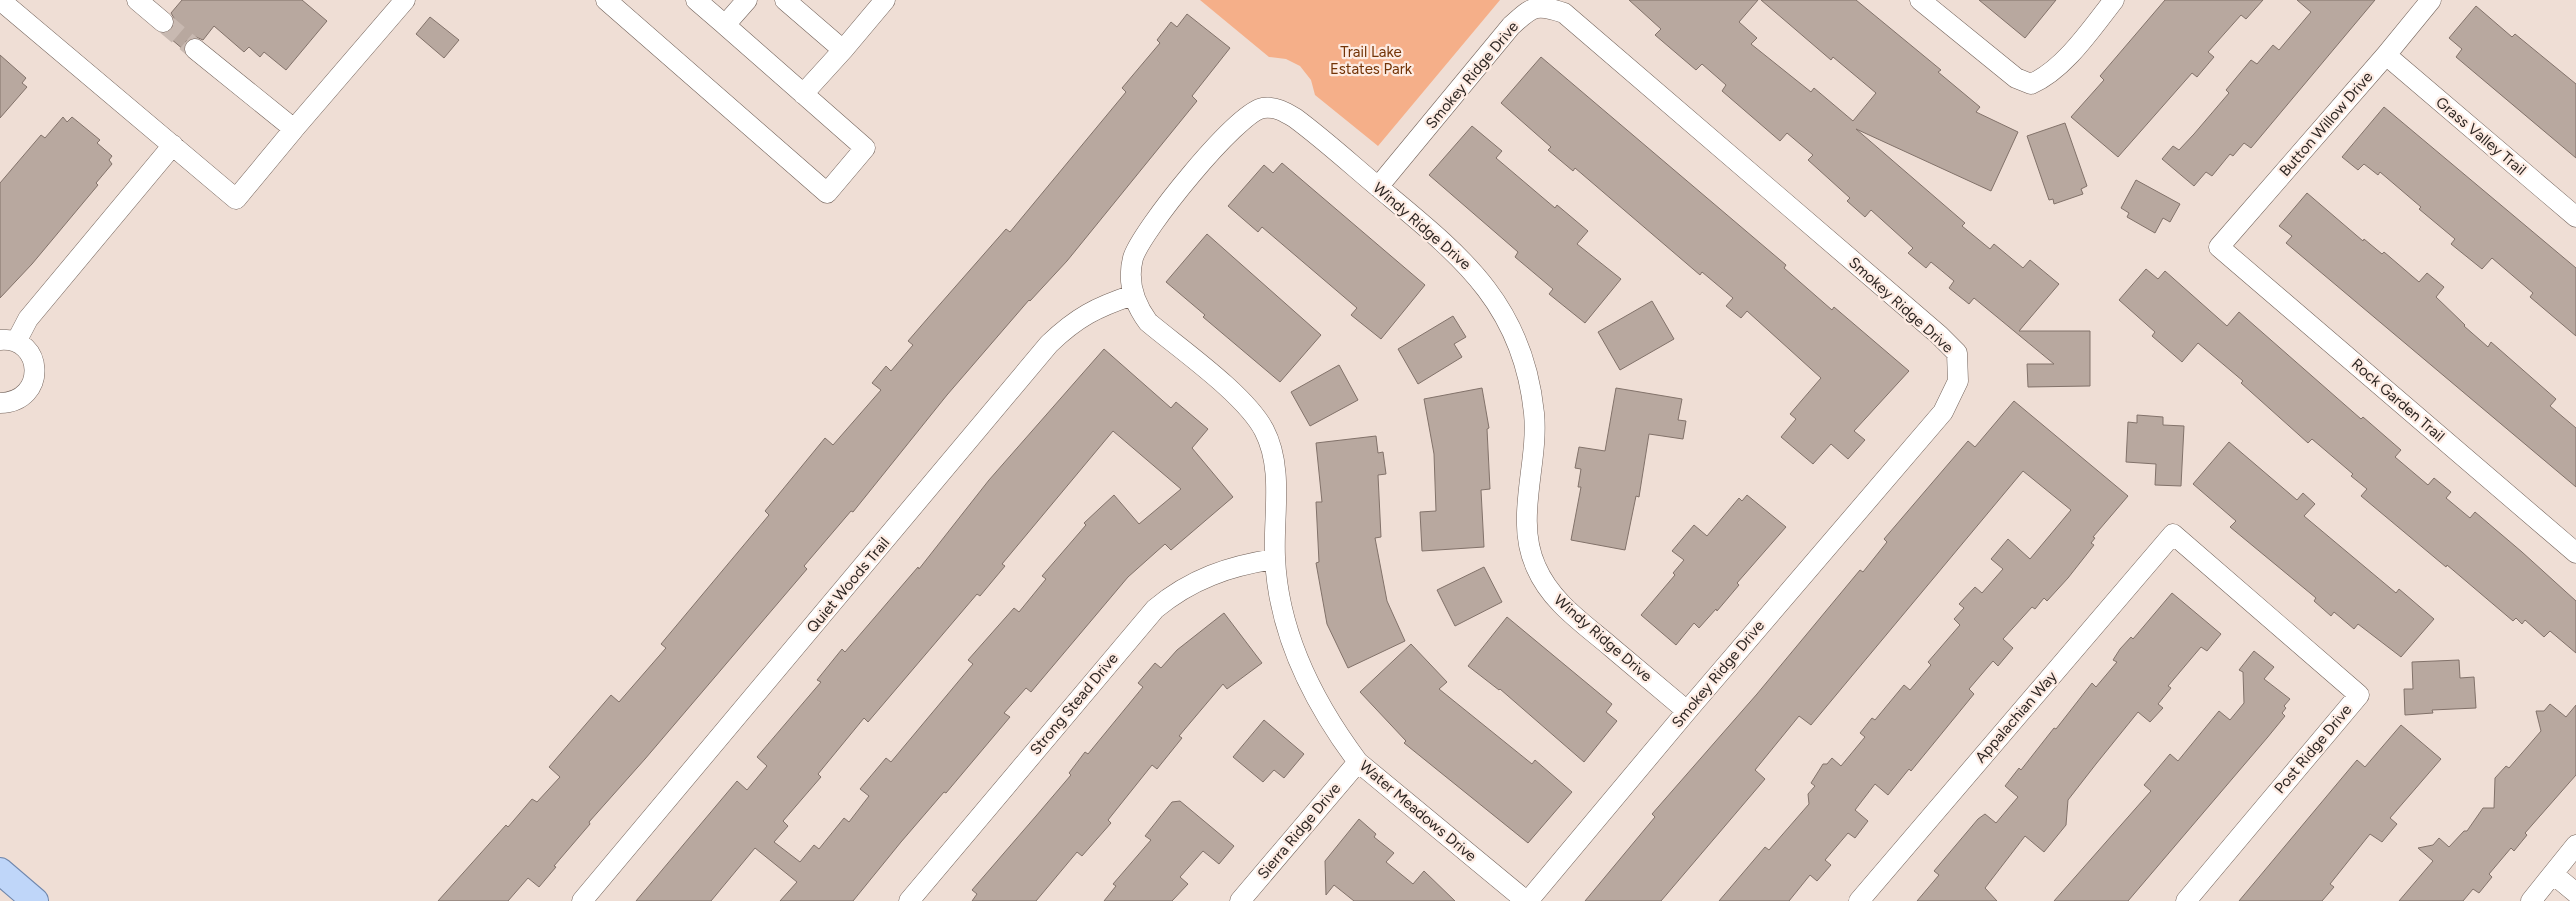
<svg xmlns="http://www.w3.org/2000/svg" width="2576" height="901" font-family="Figtree,sans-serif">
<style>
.green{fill:#f5af89}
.building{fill:#b8a89f;stroke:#82726a;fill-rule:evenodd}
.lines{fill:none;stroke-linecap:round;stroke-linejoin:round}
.minor-tunnel{stroke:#c8b9b1;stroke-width:20;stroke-dasharray:20 10;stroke-linecap:butt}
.minor-casing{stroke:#73635b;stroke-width:21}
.major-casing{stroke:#7087ac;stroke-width:28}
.minor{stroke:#fff;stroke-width:20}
.major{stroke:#bfd6f9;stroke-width:26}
.labels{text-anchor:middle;stroke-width:4.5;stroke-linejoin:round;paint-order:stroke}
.park-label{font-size:15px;fill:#733407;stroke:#fdebe2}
.street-label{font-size:15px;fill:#2d2623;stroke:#fdebe2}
</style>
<rect width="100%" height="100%" fill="#efded5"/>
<path class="green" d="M1200,0H1500L1378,146L1315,95L1311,80L1300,66L1286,59L1269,57Z"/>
<path class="building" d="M182,0H302L327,21L286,70L264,52L260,57L249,47L244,52L214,26L203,40L196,37L186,41L184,50L164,33L172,29L174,18L171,13Z
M1629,0H1758L1739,22L1757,38L1751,44L1811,92L1814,88L1853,121L1876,93L1833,57L1831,60L1761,0H1856L1941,70L1938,72L1980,107L1976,112L2018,132L1991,191L1856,129L1965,223L1962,226L1990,249L1994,244L2023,268L2030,260L2059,284L2019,331H2090V386L2028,387L2027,364H2054L1974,298L1969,304L1949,288L1954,281L1931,262L1926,268L1908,253L1913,248L1871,210L1865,217L1847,201L1850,198L1808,160L1813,155L1787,133L1780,141L1722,91L1726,85L1702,64L1696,70L1655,35L1661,29Z
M1979,0H2056L2025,38Z
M2165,0H2263L2246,19L2241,15L2208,52L2214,57L2197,77L2192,73L2118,157L2071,117L2104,80L2100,76Z
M2297,0H2375L2251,148L2244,143L2233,156L2230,154L2212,176L2206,172L2194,186L2162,159L2173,146L2179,150L2194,134L2229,93L2226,90L2251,60L2257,64L2273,45L2279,50L2311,12Z
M2476,6L2512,37L2515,34L2576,84V158L2456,57L2462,49L2449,38Z
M1187,14L1230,48L1192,96L1197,101L1067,261L1030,301L1029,300L947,395L853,512L851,511L804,566L807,569L645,759L589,822L590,824L554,866L556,867L539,887L528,878L508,901H438L506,825L508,827L532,799L537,802L560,777L549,767L611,695L619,702L666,648L661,644L769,515L765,511L825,438L833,445L881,390L872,383L886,366L891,371L913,345L908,341L934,311L1006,229L1010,232L1126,92L1122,88L1160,43L1157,40L1171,22L1177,27Z
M430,17L459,40L444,58L416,34Z
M0,55L26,78L22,83L27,87L0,118Z
M1541,57L1786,265L1784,268L1832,310L1834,307L1909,371L1854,431L1865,440L1848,459L1831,444L1813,464L1781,437L1796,419L1790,414L1821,378L1747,311L1741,318L1726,306L1733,298L1702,272L1700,275L1575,168L1573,171L1548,150L1551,147L1501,103Z
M2384,107L2576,268V336L2530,297L2533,293L2492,258L2482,269L2451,244L2455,239L2419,209L2421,207L2380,172L2378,175L2364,164L2358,170L2342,157Z
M63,117L67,122L72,117L100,140L97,143L112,156L109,160L112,164L96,183L98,185L32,264L0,298V183L41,135L45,138Z
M2065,123L2087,186L2081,189L2083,194L2054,204L2053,199L2049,200L2027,136Z
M1472,126L1502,151L1496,158L1555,208L1557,205L1588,231L1577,244L1621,279L1585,323L1549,294L1553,289L1515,257L1518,252L1429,175Z
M1282,163L1425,285L1381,339L1351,315L1357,308L1262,227L1258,232L1228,206L1264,165L1273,173Z
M2136,180L2180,204L2170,222L2163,218L2155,233L2127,217L2129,213L2121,208Z
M2307,193L2363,241L2364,239L2382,254L2384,252L2419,282L2427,273L2444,287L2436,297L2465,325L2464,326L2488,347L2491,342L2556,399L2550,406L2576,428V487L2286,243L2292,236L2279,226Z
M1207,234L1321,335L1280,382L1203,317L1205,315L1166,282Z
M2146,269L2158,279L2165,271L2227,326L2239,312L2361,419L2363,417L2401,450L2395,457L2428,485L2434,478L2451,492L2446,498L2470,518L2475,512L2522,552L2576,601V653L2550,631L2544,637L2525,620L2522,624L2516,618L2513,621L2447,565L2446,567L2361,496L2367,489L2351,476L2353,474L2312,439L2308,443L2241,383L2243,381L2198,343L2182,362L2152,336L2155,332L2119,300Z
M1652,301L1674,339L1620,370L1598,332Z
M1453,316L1466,337L1454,344L1462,357L1418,384L1398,349Z
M1104,349L1171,408L1176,402L1208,429L1192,448L1233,497L1171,550L1165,544L1128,577L1031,692L1026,688L1004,713L1010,717L946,793L944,792L901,842L853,901H780L797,882L755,848L711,901H636L737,781L747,790L767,766L757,757L821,682L817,680L842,649L845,652L918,567L919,569L989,480ZM1113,431L1181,489L1139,524L1114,495L1084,523L1086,525L1042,576L1046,579L1019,612L1014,608L968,660L973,664L891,762L886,758L860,789L869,796L849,822L844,818L819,849L814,845L800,862L774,842L788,826L783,821L821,777L818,774L864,718L868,722L977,594L980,596L1005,566L1002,564Z
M1339,365L1358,400L1310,426L1291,392Z
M1482,388L1489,428L1487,429L1490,489L1481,490L1484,547L1422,551L1420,512L1436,511L1434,454L1424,399Z
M1616,388L1682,399L1678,420L1686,421L1683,439L1649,434L1639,497L1636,496L1625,550L1571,540L1581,487H1578L1581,469L1575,468L1579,447L1605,451Z
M2014,401L2128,496L2093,537L2095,538L2091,543L2094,545L2068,578L2047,601L2044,598L2035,609L2032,607L2003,639L2013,648L1998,666L1993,661L1969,689L1974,694L1911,771L1909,769L1888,795L1875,784L1855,810L1868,821L1855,838L1848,833L1825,860L1831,865L1817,881L1810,875L1789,901H1719L1765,847L1769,850L1809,804L1808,794L1815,786L1811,783L1823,764H1827L1832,758L1841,766L1865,737L1860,733L1872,718L1875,720L1904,685L1910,690L1931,665L1928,662L1960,625L1954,619L1964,608L1959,604L1975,587L1982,593L2003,569L1991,559L2008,539L2030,559L2071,510L2023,471L1811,725L1799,716L1755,770L1765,779L1661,901H1585L1655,817L1652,814L1757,694L1860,570L1863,572L1887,542L1884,539L1968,441L1975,447Z
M2137,415L2163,417V425L2184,426L2181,486L2155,485L2156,464L2126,462L2128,422L2137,423Z
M1376,436L1378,453L1383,452L1386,474L1378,475L1381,537L1375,538L1387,601L1405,641L1348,668L1327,624L1316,563L1319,562L1316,502H1322L1316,443Z
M2229,442L2297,500L2303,493L2315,504L2304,516L2396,593L2399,589L2434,619L2401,657L2358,624L2354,629L2334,612L2331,616L2314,601L2316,598L2230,527L2236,521L2193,484Z
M1747,495L1786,527L1737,583L1739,585L1717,611L1716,609L1699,628L1694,623L1676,645L1641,615L1675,575L1673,573L1684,560L1672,551L1694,525L1707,536L1739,498L1742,501Z
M1484,567L1502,602L1455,626L1437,590Z
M2172,593L2221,634L2207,651L2201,647L2168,686L2171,688L2158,704L2163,708L2150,722L2138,712L2096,764L2068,800L2066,825L2044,852L2025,836L1985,888L1997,901H1917L1939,875L1934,871L1978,819L1985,814L1996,823L2018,797L2005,786L2019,768L2021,770L2054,728L2056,729L2092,683L2096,687L2117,662L2113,660L2120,649L2131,637L2133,639Z
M1224,613L1262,663L1227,689L1223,684L1179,736L1182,738L1157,769L1152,765L1108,820L1111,823L1082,856L1077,852L1036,901H972L977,894L972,890L1036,816L1071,775L1069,773L1085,752L1088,754L1143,687L1138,683L1155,663L1161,668L1177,650Z
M1507,617L1612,704L1606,712L1617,721L1584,762L1500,689L1499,690L1468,666Z
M1411,644L1447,682L1439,689L1532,764L1535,760L1572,792L1528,843L1404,743L1406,741L1360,692Z
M2254,651L2274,667L2264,679L2290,699L2284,706L2286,708L2282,713L2285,716L2267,738L2128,901H2054L2151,791L2144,785L2170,754L2178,761L2219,711L2230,720L2244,703L2243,672L2239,670Z
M2459,660L2460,678L2474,677L2476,708L2432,710L2433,713L2405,715L2404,689H2413L2412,662Z
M2550,704L2566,717L2576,705V775L2525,833L2527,835L2514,851L2511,848L2489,874L2492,877L2479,893L2473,889L2463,901H2399L2433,861L2418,848L2433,845L2439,838L2449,847L2464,831H2467L2483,808H2494L2495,778L2506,766L2509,768L2541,731L2536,711H2544Z
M1264,720L1304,754L1284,778L1274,770L1263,782L1233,757Z
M2401,725L2441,759L2390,818L2397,824L2382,842L2370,834L2330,884L2334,887L2322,901H2239L2357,760L2365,767Z
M1180,801L1234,846L1219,864L1203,851L1180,877L1188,884L1172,901H1104L1116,886L1113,884L1151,840L1145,836L1172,802Z
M1359,819L1376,834L1374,837L1394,853L1386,862L1413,884L1424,871L1455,901H1354L1334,885L1326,895L1325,861Z"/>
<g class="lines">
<path class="minor-tunnel" d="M163,22L195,49"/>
<g class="minor-casing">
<path id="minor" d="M0,0L236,199L294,129L195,49
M137,0L163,22
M606,0L827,193L865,148L725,25L747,0
M696,0L725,25
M785,0L843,50L885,0
M1920,0L2016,78L2031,84C2064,70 2092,28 2114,0
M2431,0L2386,55L2219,247L2576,553
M2386,55L2576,217
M803,94L843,50
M294,129L405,0
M1378,187L1511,26C1532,7 1535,3 1564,13L1939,335L1957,353L1958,381L1943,412L1687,711L1528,901
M0,340C44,336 48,402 0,403
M16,342L28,319L173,145
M2553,874L2576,893
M582,901L1049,344C1077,317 1097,307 1133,295
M909,901L1155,609C1191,579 1229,566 1275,559
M1240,901L1358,762
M1526,901L1358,762C1313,702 1278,632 1275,557C1273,516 1284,468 1264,430C1245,394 1180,349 1148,322C1134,303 1127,281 1133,258C1141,231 1237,112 1263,108C1275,106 1285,112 1295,118C1326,141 1354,167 1383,191C1461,256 1523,304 1534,413C1539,464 1514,519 1536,567C1551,602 1583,623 1611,647C1636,668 1661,689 1687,711
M1859,901L2173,534L2359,695L2186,901
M2531,901L2576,845"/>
</g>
<g class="major-casing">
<path id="major" d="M0,871L35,901"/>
</g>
<use href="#minor" class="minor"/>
<use href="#major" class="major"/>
</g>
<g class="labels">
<g class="park-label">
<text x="1371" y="57">Trail Lake<tspan x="1371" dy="17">Estates Park</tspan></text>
</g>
<g class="street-label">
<text transform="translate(1472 75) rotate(-50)" y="5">Smokey Ridge Drive</text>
<text transform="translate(2326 124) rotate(-49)" y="5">Button Willow Drive</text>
<text transform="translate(2481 136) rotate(40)" y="5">Grass Valley Trail</text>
<text transform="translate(1422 226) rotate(41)" y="5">Windy Ridge Drive</text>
<text transform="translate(1901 305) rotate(42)" y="5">Smokey Ridge Drive</text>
<text transform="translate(2398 400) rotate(41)" y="5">Rock Garden Trail</text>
<text transform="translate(848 585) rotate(-50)" y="5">Quiet Woods Trail</text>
<text transform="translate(1603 638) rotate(41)" y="5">Windy Ridge Drive</text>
<text transform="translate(1718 674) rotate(-50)" y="5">Smokey Ridge Drive</text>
<text transform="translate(1074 704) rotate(-50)" y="5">Strong Stead Drive</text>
<text transform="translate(2016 717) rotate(-49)" y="5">Appalachian Way</text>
<text transform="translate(2313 749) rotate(-50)" y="5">Post Ridge Drive</text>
<text transform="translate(1418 811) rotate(40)" y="5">Water Meadows Drive</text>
<text transform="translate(1299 831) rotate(-50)" y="5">Sierra Ridge Drive</text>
</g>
</g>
</svg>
